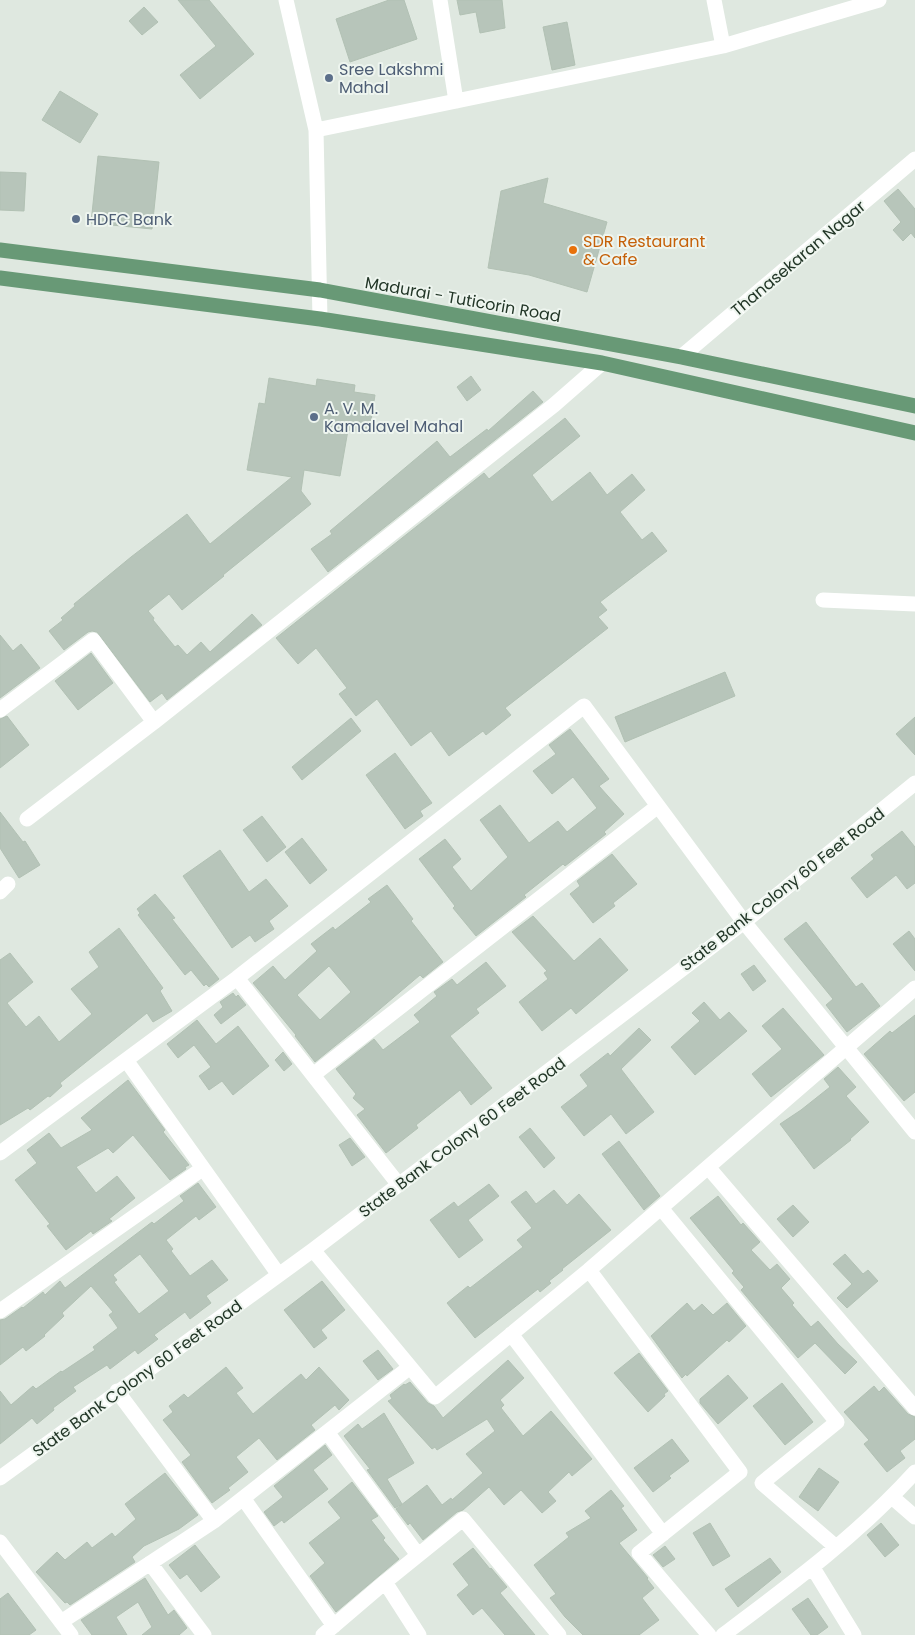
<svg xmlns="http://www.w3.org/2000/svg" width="915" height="1635" font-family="Poppins,sans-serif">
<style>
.building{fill:#b7c5ba;stroke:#b2c1b4;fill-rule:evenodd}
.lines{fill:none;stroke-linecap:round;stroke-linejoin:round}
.minor{stroke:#fff;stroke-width:15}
.major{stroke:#689976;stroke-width:15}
.service-dot{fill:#5c6f8a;stroke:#eef5ef;stroke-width:2}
.food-dot{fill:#e8710a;stroke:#eef5ef;stroke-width:2}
.labels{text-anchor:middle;stroke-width:4;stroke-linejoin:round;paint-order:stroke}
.service-label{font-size:16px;fill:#4e5e75;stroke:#eef5ef;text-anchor:start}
.food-label{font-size:16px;fill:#c56008;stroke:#eef5ef;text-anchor:start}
.street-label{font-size:16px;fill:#223627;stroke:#eef5ef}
</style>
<rect width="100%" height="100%" fill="#dfe8e0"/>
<path class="building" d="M178,0H209L254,54L200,99L180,75L216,46Z
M389,0H404L417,39L350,62L336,19Z
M457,0H502L505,28L480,33L476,12L460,15Z
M144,7L158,22L142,35L129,21Z
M567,22L575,65L552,70L543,27Z
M60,91L98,114L80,143L42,120Z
M98,156L159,162L152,229L91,223Z
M0,172L26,173L24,211L0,210Z
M548,178L543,203L607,222L587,292L529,275L488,268L501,191Z
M898,189L915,209V238L911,233L903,241L893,230L901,222L884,201Z
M471,376L481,390L467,401L457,387Z
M269,378L316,386L317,379L355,385L354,392L375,395L369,433L348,430L340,476L304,470L301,491L311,504L223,575L224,576L182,610L169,594L148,611L154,618L153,620L175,647L178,645L187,655L201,642L210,652L252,614L262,625L167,700L162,693L150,702L97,632L92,631L88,632L64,650L49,631L63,620L61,618L75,606L74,604L131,557L187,514L210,544L292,477L247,470L259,403L265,404Z
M533,391L543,402L328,572L311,549L332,534L330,531L437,441L450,457L487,429L488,431Z
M565,418L580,436L532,475L552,502L590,472L607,495L632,474L645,490L620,512L642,540L652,532L667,551L600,602L607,610L598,617L608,628L505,708L511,715L486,735L483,731L449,756L431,731L411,746L377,699L356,716L339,694L347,688L316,648L298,664L276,638L484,473L489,479Z
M0,635L13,651L21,644L40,668L0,698Z
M91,653L113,683L78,710L55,681Z
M725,672L735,696L625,742L615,717Z
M7,716L29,745L0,768V719Z
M915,717V755L896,734Z
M351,718L361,731L302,780L292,767Z
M570,729L609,779L599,786L624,814L604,832L606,834L565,866L563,864L524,895L526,897L476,936L453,908L455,906L419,859L445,839L461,859L452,867L471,891L508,857L480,820L500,805L529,843L558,821L567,832L597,808L573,777L552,794L533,771L556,754L549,745Z
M395,753L432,803L420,811L423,816L405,829L366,775Z
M0,812L23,842L25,841L40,865L19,878L0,848Z
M262,816L286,847L267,862L243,830Z
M902,831L915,847V883L907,889L896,875L867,898L851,878L874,859L871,855Z
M302,838L327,870L310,884L285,852Z
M220,850L249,892L266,879L288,906L269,921L274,929L255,942L250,935L232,948L183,876Z
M612,854L637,884L613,903L615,906L593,923L570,894L580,886L577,881Z
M387,885L413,919L411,921L443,962L423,978L420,975L361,1025L315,1062L295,1036L296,1035L253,983L273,966L285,980L317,951L311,944L333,927L335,930L371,902L368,899ZM329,966L351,992L320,1020L297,995Z
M155,894L175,918L172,919L219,979L209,987L206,984L204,986L191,970L185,975L138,915L140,913L137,909Z
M533,916L574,961L600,938L628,970L576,1014L571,1008L542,1031L519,1002L548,979L544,973L547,971L512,932Z
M806,922L856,987L862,983L880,1006L847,1032L826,1005L833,999L784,939Z
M119,928L163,988L160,991L172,1011L153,1022L147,1013L60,1083L62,1086L50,1097L48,1096L30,1110L28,1108L0,1125V960L10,953L33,982L7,1003L26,1027L39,1016L59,1042L92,1014L71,989L99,967L89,952Z
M909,931L915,939V971L893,944Z
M486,962L506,986L476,1009L479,1013L450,1036L492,1088L471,1105L460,1090L416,1125L418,1128L386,1153L357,1115L365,1109L353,1098L356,1094L336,1069L374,1039L383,1050L420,1022L414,1015L437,996L434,992L452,979L457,985Z
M754,965L766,981L753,991L741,974Z
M233,993L236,997L238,995L246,1005L221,1024L214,1015L223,1007L220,1002Z
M704,1002L720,1020L729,1012L747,1031L695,1075L671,1047L700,1021L692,1013Z
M783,1008L824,1055L771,1097L752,1074L782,1049L762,1026Z
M915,1015V1092L904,1101L864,1054L890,1031L892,1033Z
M197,1020L216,1044L238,1026L269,1066L233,1095L222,1081L209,1090L199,1076L211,1067L194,1045L178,1058L167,1044Z
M639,1028L651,1040L621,1069L654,1112L626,1134L611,1114L584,1136L561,1107L588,1086L580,1075L608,1053L610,1056Z
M283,1052L292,1064L284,1071L275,1060Z
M838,1067L856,1087L846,1096L869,1122L850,1139L851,1140L814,1169L780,1124L801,1110L830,1087L824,1079Z
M128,1080L165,1130L163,1132L189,1165L185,1167L186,1169L170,1180L133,1135L113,1153L108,1148L76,1167L96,1193L117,1176L135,1198L109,1219L112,1221L93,1234L91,1231L66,1250L47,1226L50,1224L15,1180L37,1163L27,1150L49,1133L61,1148L92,1130L81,1118Z
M530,1128L555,1158L544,1168L519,1137Z
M350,1138L365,1157L352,1166L339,1145Z
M619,1141L660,1196L644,1210L602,1154Z
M198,1183L216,1207L199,1220L196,1216L166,1240L173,1249L171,1251L190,1276L212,1260L228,1280L206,1296L211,1303L190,1319L185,1312L154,1335L158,1339L138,1354L135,1350L110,1369L107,1365L73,1387L76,1391L53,1408L54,1410L37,1424L32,1418L0,1444V1391L11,1405L33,1386L36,1389L61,1371L62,1372L95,1350L93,1347L118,1328L109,1315L113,1312L91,1286L62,1313L64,1316L44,1335L45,1336L26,1351L23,1347L0,1365V1320L5,1319L22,1307L23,1308L43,1292L45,1295L60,1281L65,1288L152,1222L154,1224L184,1201L180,1196ZM140,1254L169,1291L139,1314L114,1282L117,1280L113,1275Z
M489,1184L499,1196L468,1220L483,1240L459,1258L430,1220L454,1202L458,1207Z
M554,1190L567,1205L579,1194L611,1230L562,1269L563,1270L549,1281L551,1283L540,1292L538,1289L475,1338L447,1303L468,1286L470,1288L523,1247L517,1240L532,1228L511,1202L526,1191L536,1204Z
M718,1196L741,1225L743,1223L760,1242L751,1250L770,1270L777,1264L790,1279L781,1288L794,1303L792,1305L811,1327L818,1321L838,1344L857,1362L845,1374L815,1343L798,1358L741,1290L744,1287L732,1273L734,1271L690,1218Z
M793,1205L809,1222L793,1237L777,1219Z
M845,1254L863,1274L868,1270L878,1281L847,1308L837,1298L852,1284L833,1264Z
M322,1281L345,1310L321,1330L327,1338L314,1348L284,1310Z
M687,1303L694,1311L702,1304L713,1315L727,1303L746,1326L729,1342L727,1340L687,1376L686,1374L682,1378L651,1336Z
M378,1350L393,1369L378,1380L363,1361Z
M639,1353L668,1391L664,1394L665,1396L648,1412L614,1373Z
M508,1360L524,1378L500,1400L504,1405L501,1408L523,1436L551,1411L592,1459L572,1476L569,1472L548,1492L556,1501L542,1513L521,1490L504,1505L489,1487L463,1510L457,1512L423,1540L410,1523L408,1525L396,1509L427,1485L442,1505L451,1498L452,1500L483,1473L466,1454L495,1431L487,1419L437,1450L435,1447L432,1449L388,1401L392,1399L390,1395L404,1384L405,1385L410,1382L428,1403L434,1406L443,1418Z
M226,1367L243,1388L236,1393L253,1414L301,1374L306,1380L319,1367L349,1400L339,1410L335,1405L311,1425L315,1430L277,1460L259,1438L236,1457L248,1472L228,1488L230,1490L212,1503L182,1462L191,1455L163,1420L173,1412L169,1406L184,1394L188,1398Z
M728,1375L748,1398L718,1424L700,1403V1399Z
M782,1383L813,1422L785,1445L753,1406Z
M874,1386L879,1392L884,1387L908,1414L915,1417V1439L900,1451L905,1458L887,1472L864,1444L869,1440L844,1412Z
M384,1413L414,1463L387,1479L402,1504L395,1508L367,1470L370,1469L344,1436L358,1424L362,1429Z
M672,1439L689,1461L669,1476L671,1478L653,1492L634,1468Z
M325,1445L332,1455L313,1470L328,1489L284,1523L282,1520L274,1526L264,1512L283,1497L274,1486Z
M819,1468L839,1482L818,1511L799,1497Z
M165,1473L198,1515L179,1529L144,1546L132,1557L135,1562L70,1605L67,1602L65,1603L36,1572L57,1552L65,1560L87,1542L92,1548L112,1533L115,1537L136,1519L125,1504Z
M352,1482L378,1516L371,1520L385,1538L383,1540L399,1559L336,1612L310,1576L325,1563L309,1543L341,1518L328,1502Z
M611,1490L624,1506L621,1508L637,1530L619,1543L648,1578L647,1579L654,1588L642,1598L659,1620L639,1635H583L565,1617L550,1598L556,1594L534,1565L569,1537L566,1533L591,1518L585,1511Z
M710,1523L730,1556L713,1566L693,1533Z
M881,1523L899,1545L885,1557L867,1535Z
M195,1545L220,1577L201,1592L187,1574L180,1579L169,1565Z
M665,1546L675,1559L663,1567L653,1555Z
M473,1548L490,1569L491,1568L507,1587L500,1593L535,1635H505L482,1608L473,1615L457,1595L469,1585L453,1564Z
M770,1558L781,1572L738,1607L725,1589Z
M145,1578L168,1615L174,1610L187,1628L179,1635H142L152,1627L138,1602L116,1617L127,1635H92L81,1620Z
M8,1593L36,1630L29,1635H0V1599Z
M808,1598L828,1627L817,1635H811L792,1609Z"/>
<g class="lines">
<path class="minor" d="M286,0L316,130L320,319
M440,0L456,101
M714,0L723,46
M316,130L723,46L879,0
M681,357L915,159
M823,600L915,604
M0,710L93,640L154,722L27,819
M154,722L554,405L602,363
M0,892L8,884
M237,978L399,1185
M126,1060L279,1275
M313,1075L658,806
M0,1153L237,978L584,706L744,922L915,1132
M708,1167L915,1408
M661,1208L837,1422L762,1483L836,1547
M313,1250L435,1397L589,1270
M0,1311L202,1169
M511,1334L663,1534
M117,1391L214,1521
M327,1432L418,1555
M0,1478L313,1250L744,922L915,783
M892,1497L915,1517
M243,1498L334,1626
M0,1542L71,1635
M150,1563L204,1635
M813,1568L854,1635
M385,1582L463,1519L559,1635
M61,1622L214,1521L410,1367
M323,1635L385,1582L419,1635
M709,1635L639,1553L740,1472L589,1270L915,988
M723,1635C790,1585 858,1535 915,1472"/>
<path class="major" d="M0,250L320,290L681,357L915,406
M0,278L320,319L602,363L915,433"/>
</g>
<g class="service-dot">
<circle cx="329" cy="78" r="5"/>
<circle cx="76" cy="219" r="5"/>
<circle cx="314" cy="417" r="5"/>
</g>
<circle class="food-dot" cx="573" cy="250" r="5"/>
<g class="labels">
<g class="service-label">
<text x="339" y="75">Sree Lakshmi<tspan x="339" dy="18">Mahal</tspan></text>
<text x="86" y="225">HDFC Bank</text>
<text x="324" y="414">A. V. M.<tspan x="324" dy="18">Kamalavel Mahal</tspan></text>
</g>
<g class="food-label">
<text x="583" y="247">SDR Restaurant<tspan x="583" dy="18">&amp; Cafe</tspan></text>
</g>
<g class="street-label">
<text transform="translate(798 258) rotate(-40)" y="6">Thanasekaran Nagar</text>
<text transform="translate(463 299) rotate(10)" y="6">Madurai - Tuticorin Road</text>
<text transform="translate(782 889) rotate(-38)" y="6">State Bank Colony 60 Feet Road</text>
<text transform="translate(462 1137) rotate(-37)" y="6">State Bank Colony 60 Feet Road</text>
<text transform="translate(137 1378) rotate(-36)" y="6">State Bank Colony 60 Feet Road</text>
</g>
</g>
</svg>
